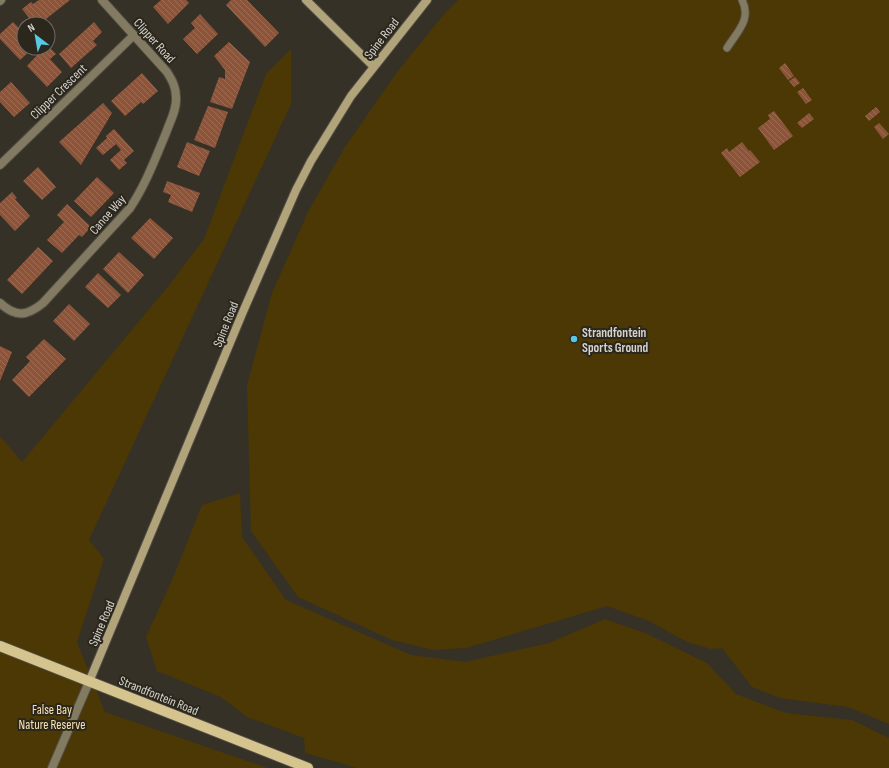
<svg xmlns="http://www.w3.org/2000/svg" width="889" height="768" font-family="'Sofia Sans Condensed',sans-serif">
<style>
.green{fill:#4c3805}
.building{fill:url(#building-back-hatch)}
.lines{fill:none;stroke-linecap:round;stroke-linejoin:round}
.lane-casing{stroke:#524e44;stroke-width:9}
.street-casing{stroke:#524e44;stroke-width:10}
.secondary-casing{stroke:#524e44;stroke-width:10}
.primary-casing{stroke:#524e44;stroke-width:12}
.lane{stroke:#837b61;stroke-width:7}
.street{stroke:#837b61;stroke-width:8}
.secondary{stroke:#b1a47b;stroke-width:8}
.primary{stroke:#d5c48e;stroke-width:10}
.poi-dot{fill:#58c9e4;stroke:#2b271d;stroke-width:1.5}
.labels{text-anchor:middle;stroke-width:4;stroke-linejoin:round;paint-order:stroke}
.street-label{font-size:13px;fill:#d5d2cc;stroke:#2b271d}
.poi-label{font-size:13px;font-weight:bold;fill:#d5d2cc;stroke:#2b271d;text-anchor:start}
.park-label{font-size:13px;fill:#fae2b0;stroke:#2b271d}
</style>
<defs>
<pattern id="building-back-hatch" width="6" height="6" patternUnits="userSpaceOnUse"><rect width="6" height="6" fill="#8e543a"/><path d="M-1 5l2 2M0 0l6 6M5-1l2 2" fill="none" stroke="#9d6c55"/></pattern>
</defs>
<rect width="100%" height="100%" fill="#353126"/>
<path class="green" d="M458,0H889V724L848,707L780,698L752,687L722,648L711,649L687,642L649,621L607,606L466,648L433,650L392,640L298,597L251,531L247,385L272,293L308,212L345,147L397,72L445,13Z
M291,49V104L89,540L104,559L77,642L105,712L268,768H0V436L22,462L170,284L204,239L266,74Z
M240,493L242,537L286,600L411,655L465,662L549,643L605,619L645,633L707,663L736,694L786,713L852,720L889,738V768H358L305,753L304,738L247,717L221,697L157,671L146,637L173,578L202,505Z"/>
<path class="building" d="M39,0H70L46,19L47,22L45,24H34L22,9L31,2L33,4Z
M161,0H186L189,3L168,24L153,7Z
M231,0H247L279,33L265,47L226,5Z
M200,14L218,34L197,54L183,39L195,28L191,23Z
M13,22L24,33V48H33L20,60L0,39V34Z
M94,22L102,32L93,41L97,45L71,68L59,54Z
M229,42L250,62L232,109L210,102L219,77L225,79V70L214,56Z
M48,46L56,54L50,59L62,72L47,87L27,66L40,52L36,48H48Z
M785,63L794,76L788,80L779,68Z
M142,73L158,91L143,104L141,102L125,116L111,101Z
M795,77L800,83L794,87L789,81Z
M11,82L30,103L14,117L0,102V92Z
M803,88L812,100L806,104L797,92Z
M103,103L112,113L81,165L59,142Z
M208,106L228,112L215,148L194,140Z
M876,107L880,112L869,121L865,116Z
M774,111L793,136L774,150L758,128L770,119L768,115Z
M809,113L814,119L802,128L797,123Z
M879,123L889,134L883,139L874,127Z
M114,129L134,151L124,160L127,163L119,170L110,160L121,150L116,144L103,155L96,148L107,138L106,136Z
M187,142L210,151L199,176L177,167Z
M742,142L749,151L750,150L760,162L740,177L721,153L727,148L729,152Z
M38,167L56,187L42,200L23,181Z
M97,177L114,193L91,217L74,201Z
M167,181L200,193L192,212L168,202L171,195L163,192Z
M12,192L17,198L15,199L30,216L15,231L0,215V203Z
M67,204L91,227L82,237L79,235L62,253L47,240L64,222L57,215Z
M150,218L173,238L154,259L131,238Z
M38,247L53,261L22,294L7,280Z
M119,252L144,275L128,293L103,269Z
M98,273L121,295L108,308L85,287Z
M69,304L90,324L74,341L53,321Z
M44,339L66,359L29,397L12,380L30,361L26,357Z
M0,346L12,352L0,381Z"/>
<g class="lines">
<g class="lane-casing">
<path id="lane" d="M727,48C737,32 752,19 742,0"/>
</g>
<g class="street-casing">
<path id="street" d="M0,1L1,0
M0,165L134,35
M0,303C16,318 27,316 43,303L130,208C146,184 155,159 166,133C170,121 177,110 176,97C176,87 172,80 167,72L102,0
M52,768L89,682"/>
</g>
<g class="secondary-casing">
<path id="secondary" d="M306,0L374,67
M89,682L242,314L296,190L311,161L351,96L427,0"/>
</g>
<g class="primary-casing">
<path id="primary" d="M0,646L308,768"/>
</g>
<use href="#lane" class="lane"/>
<use href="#street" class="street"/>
<use href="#secondary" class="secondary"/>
<use href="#primary" class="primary"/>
</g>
<circle class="poi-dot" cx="574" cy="339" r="4"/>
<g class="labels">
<g class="street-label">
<text transform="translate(381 38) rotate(-52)" y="5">Spine Road</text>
<text transform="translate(155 40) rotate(48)" y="5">Clipper Road</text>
<text transform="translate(58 91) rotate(-44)" y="5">Clipper Crescent</text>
<text transform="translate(107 214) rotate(-49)" y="5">Canoe Way</text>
<text transform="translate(225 324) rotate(-68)" y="5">Spine Road</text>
<text transform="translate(101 623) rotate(-67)" y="5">Spine Road</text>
<text transform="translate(159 695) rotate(22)" y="5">Strandfontein Road</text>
</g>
<g class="poi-label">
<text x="582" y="337">Strandfontein<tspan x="582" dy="15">Sports Ground</tspan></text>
</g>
<g class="park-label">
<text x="52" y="714">False Bay<tspan x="52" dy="15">Nature Reserve</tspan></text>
</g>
</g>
<g transform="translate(36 36) rotate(329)"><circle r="19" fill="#2b271d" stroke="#6f6b63"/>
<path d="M0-3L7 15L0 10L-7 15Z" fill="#58c9e4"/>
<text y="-6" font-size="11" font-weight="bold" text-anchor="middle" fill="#d5d2cc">N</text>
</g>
</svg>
